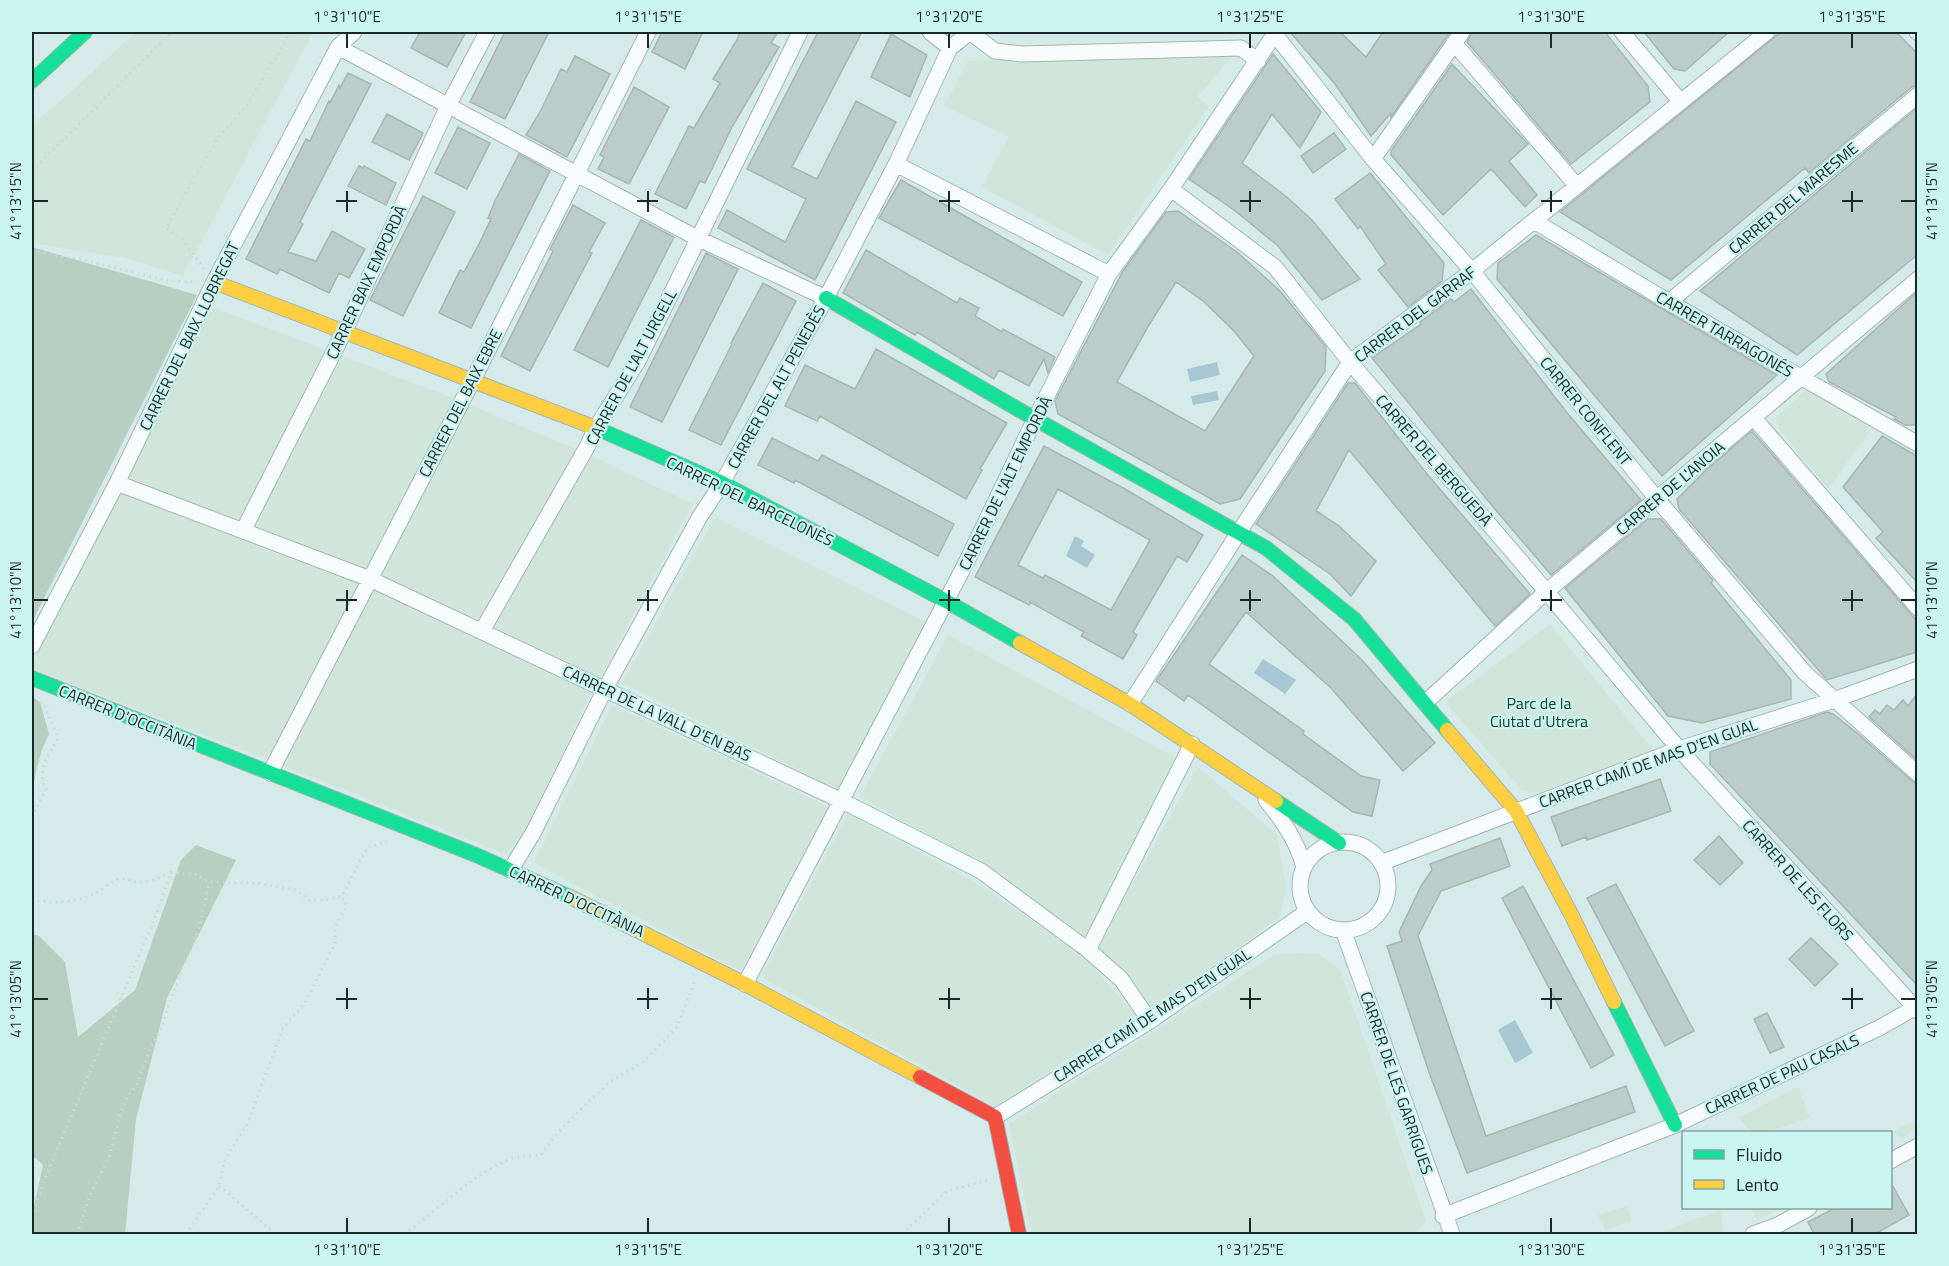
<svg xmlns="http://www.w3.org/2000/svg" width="1949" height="1266" font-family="'Titillium Web',sans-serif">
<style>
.green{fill:#d0e6db}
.forest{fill:#b5cfc1}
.water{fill:#a8c7d4}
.building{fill:#bbccc9;stroke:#a6b7b4;stroke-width:1.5;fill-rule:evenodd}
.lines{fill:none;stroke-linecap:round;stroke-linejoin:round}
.street-casing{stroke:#a4b5b5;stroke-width:17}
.fast-casing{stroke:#a4b5b5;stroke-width:16}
.slow-casing{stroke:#a4b5b5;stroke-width:16}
.jam-casing{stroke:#a4b5b5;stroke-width:16}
.path{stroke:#d0d7d6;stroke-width:3;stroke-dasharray:1.5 4.5;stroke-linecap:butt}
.street{stroke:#f9fcfc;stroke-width:15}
.fast{stroke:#16e098;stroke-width:14}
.slow{stroke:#ffcf43;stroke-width:14}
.jam{stroke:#f24e42;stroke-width:14}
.ticks{fill:none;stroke:#192928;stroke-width:2}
.labels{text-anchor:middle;stroke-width:4.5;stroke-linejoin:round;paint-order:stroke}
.street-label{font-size:16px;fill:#192928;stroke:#cbf5f2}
.park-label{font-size:16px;fill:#144423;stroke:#cbf5f2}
.neatline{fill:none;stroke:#192928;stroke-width:2}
.ticks-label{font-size:15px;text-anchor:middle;fill:#192928}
</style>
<rect width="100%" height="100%" fill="#d5ebea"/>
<path class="green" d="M136,32H313L183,276L125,258L32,243V124L55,106Z
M1233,55L1197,97L1209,106L1108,255L982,187L1009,137L944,106L968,61Z
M212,307L453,398L579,450L693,504L589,697L513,857L228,744L32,669V665Z
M1805,391L1821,394L1871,430L1828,489L1780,430L1775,418Z
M715,517L926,622L840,790L622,683Z
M1550,624L1653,750L1538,793L1522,790L1445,702Z
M948,635L1177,758L1086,938L978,861L860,797Z
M612,705L829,807L741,971L534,863Z
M1198,767L1277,835L1286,886L1280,917L1153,1009L1096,948Z
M848,814L976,883L1083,955L1136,1016L995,1106L761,977Z
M1297,953L1318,954L1340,969L1426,1221L1416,1233L1410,1234H1032L1009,1124L1274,955Z
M1798,1087L1810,1118L1767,1132H1752L1738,1118Z
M1917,1119V1129L1900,1139L1893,1132Z
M1627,1206L1632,1221L1605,1230L1598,1215Z
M1751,1208H1781L1757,1221Z
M1720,1210L1724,1233L1658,1234Z"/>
<path class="forest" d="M32,247L197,295L32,622Z
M32,697L40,702L49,734L41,752L32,789Z
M196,845L236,860L167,998L136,1119L125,1234H32V1216L43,1165L32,1155V934L39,936L65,962L78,1037L135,990L181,860Z"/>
<path class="water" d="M1217,362L1220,375L1190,382L1187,369Z
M1217,391L1219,400L1193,405L1191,396Z
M1075,536L1084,541L1081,546L1095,555L1087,568L1066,556Z
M1263,659L1296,680L1285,694L1254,673Z
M1515,1020L1533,1053L1515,1063L1498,1030Z"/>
<path class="building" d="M420,32H466L447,67L411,48Z
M505,32H549L505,119L470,102Z
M662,32H703L685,69L652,52Z
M739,32H778L771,43L779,47L732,127L705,183L700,181L686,209L655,194L689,126L694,128L720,83L713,79L738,38Z
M818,32H862L792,167L817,179L856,101L896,122L815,280L718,228L727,210L785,242L806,199L747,169Z
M1290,32H1340L1366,57L1383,32H1450L1391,117V113L1371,136L1335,84Z
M1472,32H1605L1648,86L1650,102L1571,164L1467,42Z
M1644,32H1729L1685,71L1674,69Z
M1781,32H1896L1917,53V85L1912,87L1809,173L1805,168L1671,280L1560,212Z
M891,34L927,55L910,97L871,77Z
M1273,54L1321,112L1300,148L1272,114L1242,163L1288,198L1312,220L1360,279L1322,300L1277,245L1234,210L1189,179Z
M575,56L610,74L567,157L526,135L540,112L561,69L567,72Z
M1452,64L1528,144L1509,161L1537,195L1525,207L1491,169L1443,215L1391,155V151Z
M348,73L371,84L300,222L303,224L288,252L316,261L332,231L365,249L349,278L339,273L329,293L280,269L277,274L246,259L306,139L310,141L329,101L330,103L339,85L340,88Z
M634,87L669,107L629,184L598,169L604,157L600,155Z
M1917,108V255L1797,355L1700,291Z
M387,114L423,133L409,160L372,142Z
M458,127L490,143L467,189L435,173Z
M1334,133L1346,149L1313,173L1301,156Z
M519,154L550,171L471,328L439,313L460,270L464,272L479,244L491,219L488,218L495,201Z
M359,166L363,168L364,166L396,183L386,205L348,186Z
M1370,173L1444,263L1442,281L1408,307L1378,270L1386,264L1360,226L1358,229L1335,199Z
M901,180L1082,282L1063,316L879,218Z
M423,196L455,212L403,316L370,300Z
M573,205L605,223L589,252L592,253L530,371L501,356L553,251L550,249Z
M1178,211L1237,252L1280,291L1326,347L1325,371L1240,499L1220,504L1058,414L1055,401L1123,271L1166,212ZM1176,282L1203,301L1234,331L1254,356L1205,431L1117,382L1149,325Z
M641,220L674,237L608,367L574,350Z
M1536,235L1664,310L1777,375L1662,476L1497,279L1498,263Z
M866,250L957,303L960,298L979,308L975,316L1002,332L1003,329L1055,357L1048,373L1044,359L1029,386L999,370L994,379L917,332L915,335L843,293Z
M706,253L738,269L662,422L630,407Z
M763,283L796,301L721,445L689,430L732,344L731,343Z
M1471,289L1568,414L1641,500L1551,575L1489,502L1372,358L1421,324L1420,322L1451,299L1454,302Z
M1917,292V425H1905L1894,419L1896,417L1829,382L1826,374Z
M876,349L1007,423L980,469L982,470L966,499L820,416L817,421L785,406L805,365L855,389Z
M1348,383H1355L1427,474L1530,594L1495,626L1349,450L1316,511L1338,525L1376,561L1351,596L1330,574L1256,524Z
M1752,431L1917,621V652L1827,680L1679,509L1677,499L1707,469Z
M1882,436L1917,456V582L1876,538L1883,532L1843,487Z
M772,438L818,461L822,455L954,524L938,556L795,480L794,483L758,465Z
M1044,446L1125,489L1203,535L1187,562L1177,556L1133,632L1137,635L1123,659L1081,636L1084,632L1030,602L1029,605L975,577ZM1058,489L1150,540L1111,610L1045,575L1043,578L1018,565Z
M1648,519H1661L1713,580L1711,583L1791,680V699L1702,723L1668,716L1565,588Z
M1242,555L1273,576L1362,660L1435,743L1403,771L1331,688L1246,612L1209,664L1304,731L1303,734L1361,776L1380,780L1372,816L1353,812L1188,695L1184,701L1156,681Z
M1917,694V760L1869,717L1875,710L1880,714L1887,705L1894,710L1903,700L1908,706Z
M1827,712L1833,714L1857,733L1912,781L1917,784V985L1710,764V752Z
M1660,779L1671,811L1587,840L1586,837L1562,846L1551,817Z
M1719,836L1743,863L1720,885L1694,860Z
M1500,838L1510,866L1441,891L1418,936L1486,1136L1626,1086L1635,1112L1467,1173L1430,1075L1387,946L1402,941L1399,932L1421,886L1432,870L1430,864Z
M1616,884L1694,1031L1665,1046L1587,898Z
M1523,886L1614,1055L1591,1068L1502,898Z
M1811,938L1838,964L1815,986L1789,959Z
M1767,1013L1784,1047L1770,1053L1754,1019Z
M1890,1181L1909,1215L1875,1234H1814L1808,1222L1835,1208H1890Z"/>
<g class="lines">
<g class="street-casing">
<path id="street" d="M930,32L950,48
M970,32L995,51L1022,54L1241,48L1258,61
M1273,32L1373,159L1472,271L1657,499L1805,673L1918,774
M1622,32L1681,102
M1917,32L1918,33
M1454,43L1577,186
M338,47L697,238L826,298
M1373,159L1462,32
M896,164L1109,274
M1171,189L1275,267L1350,362L1524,565L1679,749L1918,1011
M1534,221L1669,302L1918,444
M1669,302L1918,95
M1754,418L1918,608
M117,483L370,579L842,801L981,871L1088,950L1121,979L1150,1021
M243,531L344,332L448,106L487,32
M482,631L587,447L596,428L638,361L800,32
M32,646L117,483L214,282L338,47L354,32
M1426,702L1546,592L1918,279
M1130,704L1239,532L1350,362L1472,271L1767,32
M270,773L473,380L648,32
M1266,800C1283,821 1297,841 1304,867
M1300 886a44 44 0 1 1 88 0a44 44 0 1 1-88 0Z
M1381,863L1679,749L1834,700L1918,669
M511,869L533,833L605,689L699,518L722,483L826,298L896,164L950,48L970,32
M1343,930L1452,1234
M1088,950L1192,744
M745,984L967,561L1035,419L1109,274L1171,189L1276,32
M995,1117L1150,1021L1308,911
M1890,1161L1918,1146
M1443,1216L1675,1125L1879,1028L1918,1006
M1753,1234L1778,1225L1809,1208"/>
</g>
<g class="fast-casing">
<path id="fast" d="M32,81L85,32
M826,298L1035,419L1266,548L1354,619L1447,730
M596,428L722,483L946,601L1020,643
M32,678L476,855L570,897
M1276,801L1339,843
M1614,1002L1675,1125"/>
</g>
<g class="slow-casing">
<path id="slow" d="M214,282L596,428
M1020,643L1130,704L1276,801
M1447,730L1516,811L1571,914L1614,1002
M570,897L745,984L920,1077"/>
</g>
<g class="jam-casing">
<path id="jam" d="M920,1077L995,1117L1019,1234"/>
</g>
<path class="path" d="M32,171L171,32
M32,251L83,260L169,281L197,282
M204,269L183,240L166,228L217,139L247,105L291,32
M32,761L44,762
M32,817L46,789C36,769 48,756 58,738L44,704
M32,900C52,904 78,902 96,893C103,889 109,883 117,880C125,877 132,882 139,882C150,883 162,876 171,872
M219,1186L276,1234
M32,1217L44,1181L156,915L171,872L195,874L209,882L257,883L296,890L309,900H325L342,896
M77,1234L90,1195L109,1157L121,1112L127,1097L136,1086L151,1047L160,1032L172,995L199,930L209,882
M186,1234L219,1186L225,1159L247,1125L283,1028L305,1003L335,943V927L347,906L342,896L367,848L387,841
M404,1234C440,1209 471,1174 513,1158C521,1155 532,1156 541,1155L556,1135L586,1104L611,1081L643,1062L677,1027L695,980
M902,1234L947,1191L989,1180"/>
<use href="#street" class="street"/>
<use href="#fast" class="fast"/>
<use href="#slow" class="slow"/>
<use href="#jam" class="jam"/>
</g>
<path class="ticks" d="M347,33V48M648,33V48M949,33V48M1250,33V48M1551,33V48M1852,33V48M347,191V212M648,191V212M949,191V212M1250,191V212M1551,191V212M1852,191V212M33,201H48M336,201H357M637,201H658M939,201H960M1240,201H1261M1541,201H1562M1842,201H1863M1901,201H1916M347,590V611M648,590V611M949,590V611M1250,590V611M1551,590V611M1852,590V611M33,600H48M336,600H357M637,600H658M939,600H960M1240,600H1261M1541,600H1562M1842,600H1863M1901,600H1916M347,988V1009M648,988V1009M949,988V1009M1250,988V1009M1551,988V1009M1852,988V1009M33,999H48M336,999H357M637,999H658M939,999H960M1240,999H1261M1541,999H1562M1842,999H1863M1901,999H1916M347,1218V1233M648,1218V1233M949,1218V1233M1250,1218V1233M1551,1218V1233M1852,1218V1233"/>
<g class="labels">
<g class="street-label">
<text transform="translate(1793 198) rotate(-40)" y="6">CARRER DEL MARESME</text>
<text transform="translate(366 282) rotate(-65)" y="6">CARRER BAIX EMPORDÀ</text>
<text transform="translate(1415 314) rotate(-37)" y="6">CARRER DEL GARRAF</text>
<text transform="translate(1725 334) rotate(30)" y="6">CARRER TARRAGONÉS</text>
<text transform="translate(189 336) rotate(-64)" y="6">CARRER DEL BAIX LLOBREGAT</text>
<text transform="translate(631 367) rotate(-62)" y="6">CARRER DE L'ALT URGELL</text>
<text transform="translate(776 387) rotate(-61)" y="6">CARRER DEL ALT PENEDÈS</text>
<text transform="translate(460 403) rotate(-63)" y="6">CARRER DEL BAIX EBRE</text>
<text transform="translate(1586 411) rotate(51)" y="6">CARRER CONFLENT</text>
<text transform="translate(1434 460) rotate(49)" y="6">CARRER DEL BERGUEDÀ</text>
<text transform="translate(1005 483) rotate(-64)" y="6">CARRER DE L'ALT EMPORDÀ</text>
<text transform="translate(1670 488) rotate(-40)" y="6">CARRER DE L'ANOIA</text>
<text transform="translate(750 501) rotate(26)" y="6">CARRER DEL BARCELONÈS</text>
<text transform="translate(657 713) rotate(25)" y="6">CARRER DE LA VALL D'EN BAS</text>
<text transform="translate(128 717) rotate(22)" y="6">CARRER D'OCCITÀNIA</text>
<text transform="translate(1648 763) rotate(-20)" y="6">CARRER CAMÍ DE MAS D'EN GUAL</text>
<text transform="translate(1798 880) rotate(48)" y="6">CARRER DE LES FLORS</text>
<text transform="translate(577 901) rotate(25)" y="6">CARRER D'OCCITÀNIA</text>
<text transform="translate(1152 1015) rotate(-33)" y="6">CARRER CAMÍ DE MAS D'EN GUAL</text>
<text transform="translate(1782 1074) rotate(-25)" y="6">CARRER DE PAU CASALS</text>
<text transform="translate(1397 1083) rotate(71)" y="6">CARRER DE LES GARRIGUES</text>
</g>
<g class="park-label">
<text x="1539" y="709">Parc de la<tspan x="1539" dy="18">Ciutat d'Utrera</tspan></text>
</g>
</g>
<rect width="1949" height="1266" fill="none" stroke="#cbf5f2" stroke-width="66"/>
<rect x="1682" y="1131" width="210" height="78" fill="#cbf5f2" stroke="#84a3a1" stroke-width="1.5"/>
<rect x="1694" y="1150" width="30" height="9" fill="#16e098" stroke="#84a3a1" stroke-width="1.5"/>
<text x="1736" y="1161" font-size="18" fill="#192928">Fluido</text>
<rect x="1694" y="1180" width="30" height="9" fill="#ffcf43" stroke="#84a3a1" stroke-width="1.5"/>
<text x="1736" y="1191" font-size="18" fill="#192928">Lento</text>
<rect x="33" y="33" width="1883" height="1200" class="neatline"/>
<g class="ticks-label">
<text x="347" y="22">1°31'10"E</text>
<text x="648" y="22">1°31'15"E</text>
<text x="949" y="22">1°31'20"E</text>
<text x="1250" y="22">1°31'25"E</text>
<text x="1551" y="22">1°31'30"E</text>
<text x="1852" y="22">1°31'35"E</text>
<text transform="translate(16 201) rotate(-90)" y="5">41°13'15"N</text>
<text transform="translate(1932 201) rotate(-90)" y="5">41°13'15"N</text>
<text transform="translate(16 600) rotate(-90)" y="5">41°13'10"N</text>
<text transform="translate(1932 600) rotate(-90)" y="5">41°13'10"N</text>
<text transform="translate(16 999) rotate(-90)" y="5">41°13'05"N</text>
<text transform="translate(1932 999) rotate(-90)" y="5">41°13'05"N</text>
<text x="347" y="1255">1°31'10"E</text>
<text x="648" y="1255">1°31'15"E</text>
<text x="949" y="1255">1°31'20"E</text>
<text x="1250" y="1255">1°31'25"E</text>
<text x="1551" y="1255">1°31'30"E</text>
<text x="1852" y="1255">1°31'35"E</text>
</g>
</svg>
